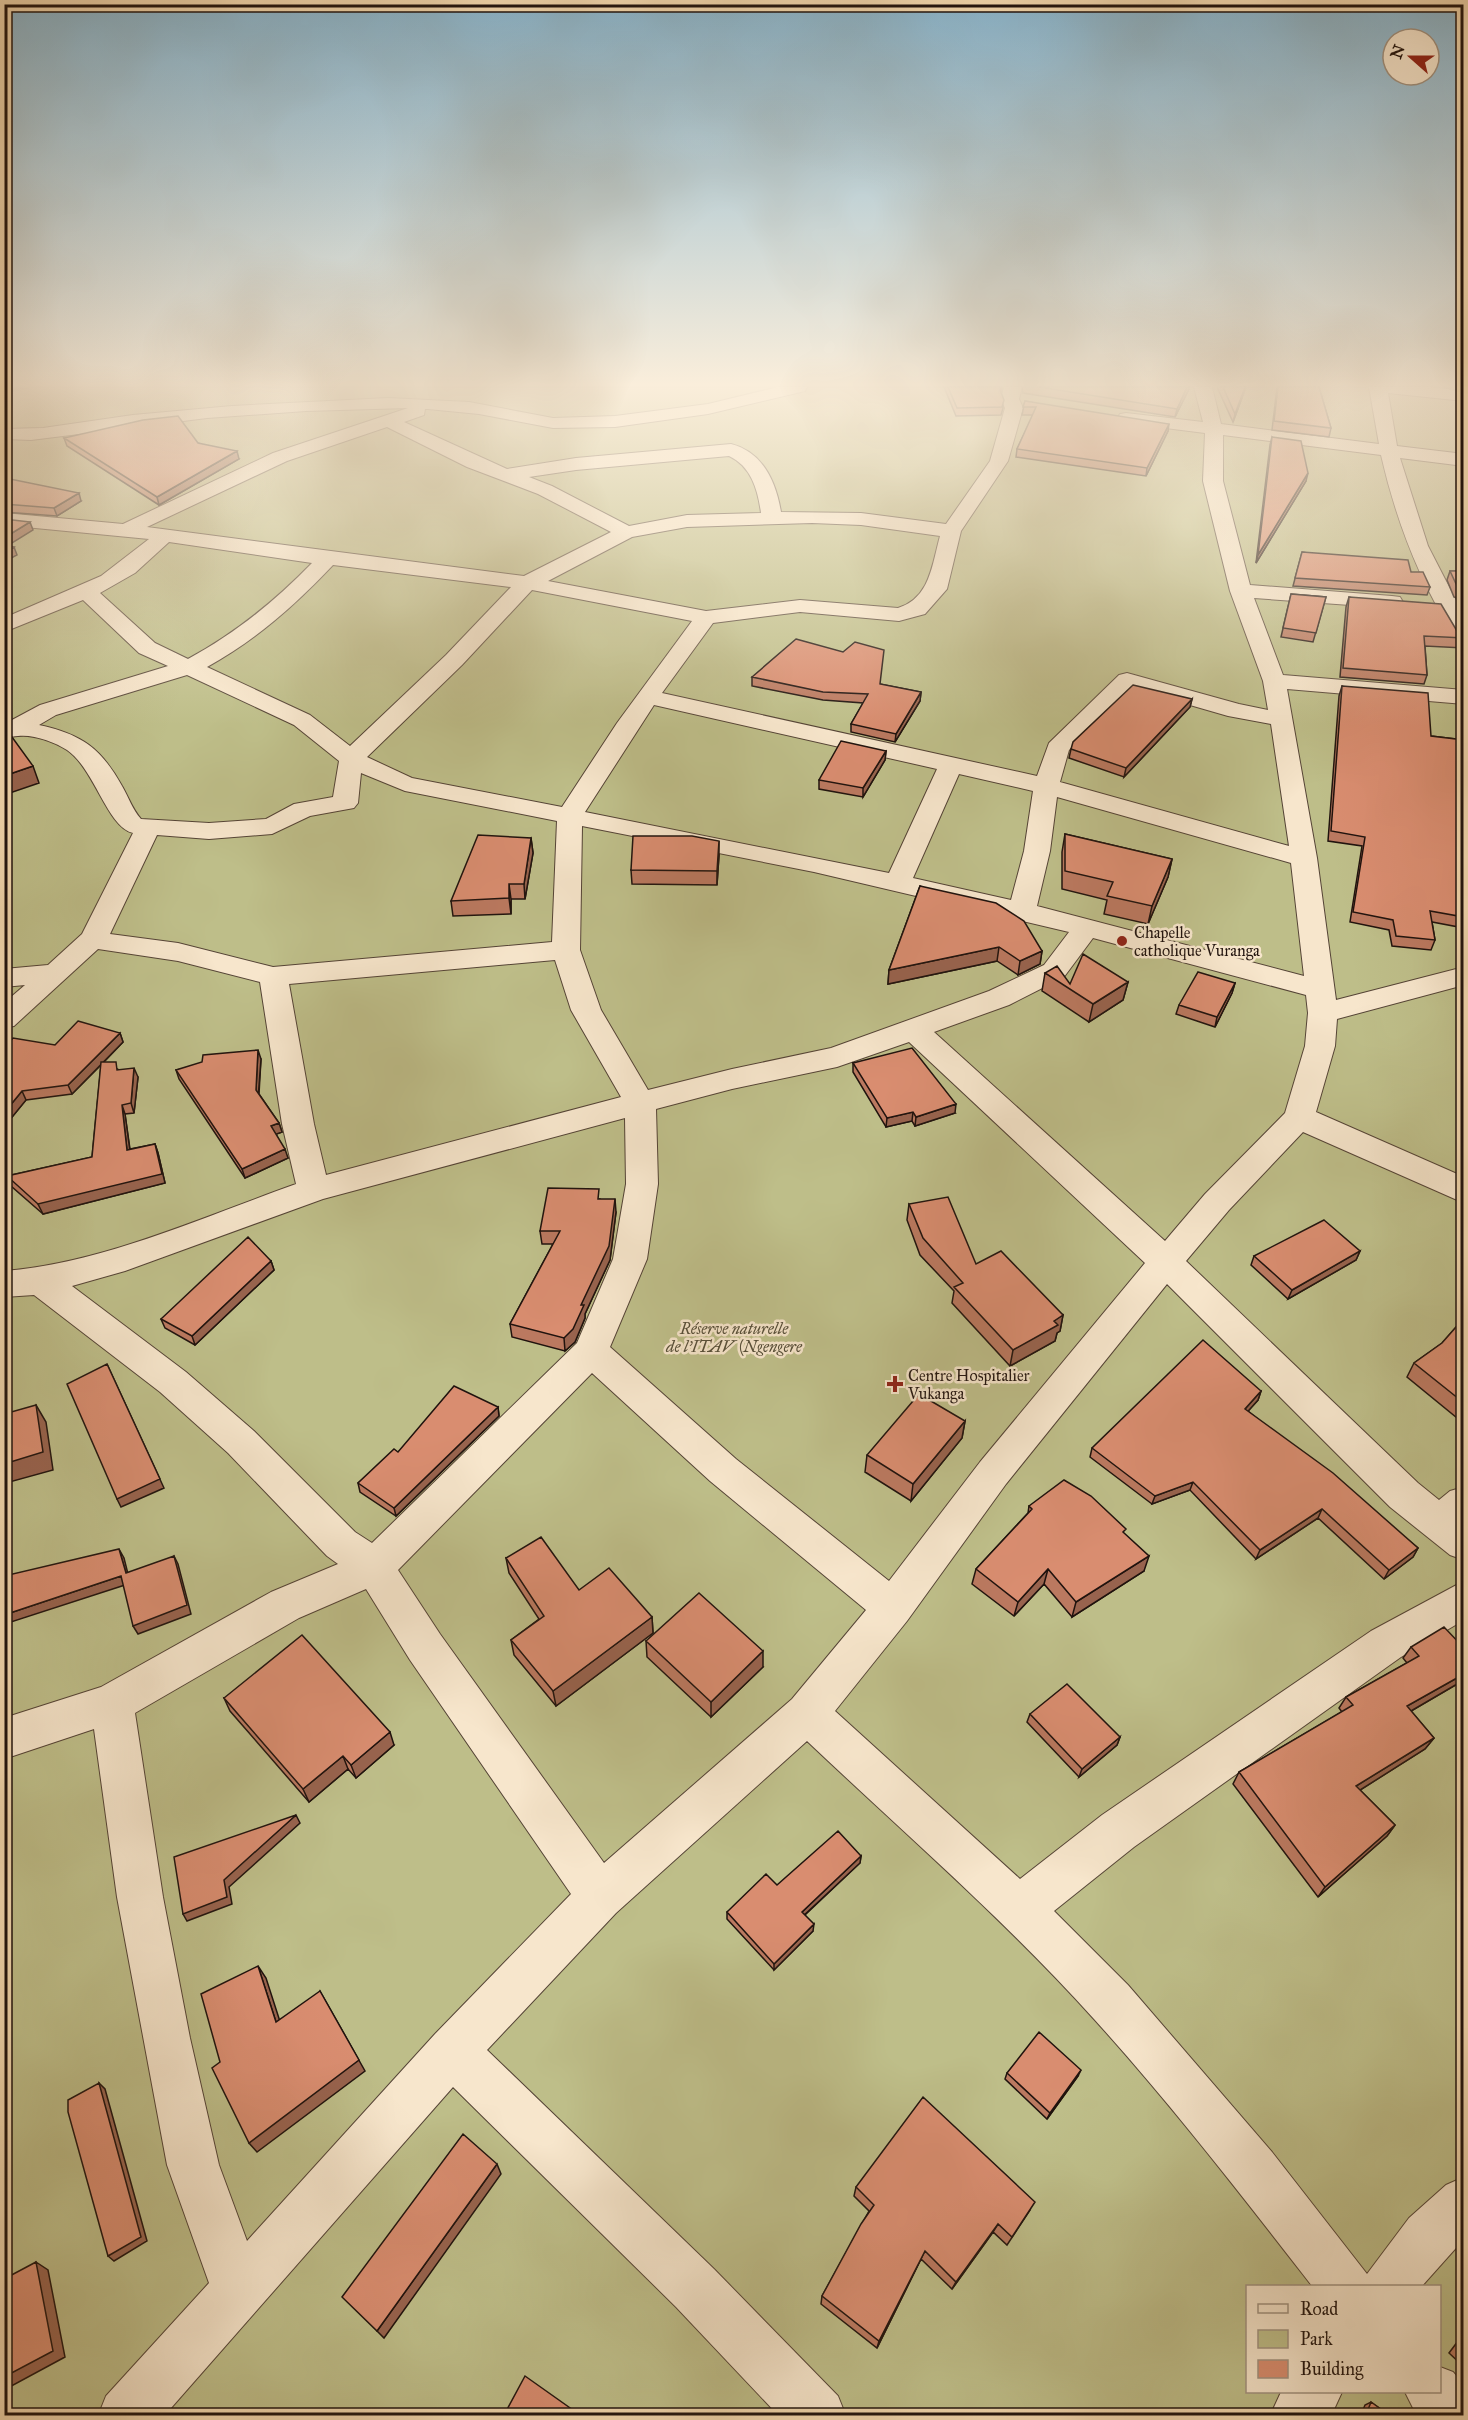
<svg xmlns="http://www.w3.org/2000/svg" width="1468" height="2420" font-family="'IM FELL Great Primer',serif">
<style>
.green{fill:#bebe89;stroke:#6f684c;stroke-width:1.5;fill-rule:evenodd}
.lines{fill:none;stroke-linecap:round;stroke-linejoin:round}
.stream{fill:#6a776c;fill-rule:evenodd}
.minor-casing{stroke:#554436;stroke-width:2}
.minor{fill:#f7e6cc;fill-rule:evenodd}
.wall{fill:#bb7960;stroke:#20130e;stroke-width:1.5}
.shaded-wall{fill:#98634e;stroke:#20130e;stroke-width:1.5}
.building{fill:#d98d70;stroke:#20130e;stroke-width:1.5}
.poi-dot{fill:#8f2418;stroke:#f7e6cc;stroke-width:2}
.labels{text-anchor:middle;stroke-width:5;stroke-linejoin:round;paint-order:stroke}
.poi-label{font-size:16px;fill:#20130e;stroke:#f7e6cc;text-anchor:start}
.park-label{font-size:16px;font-style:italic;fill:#574f39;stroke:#f7e6cc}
</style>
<rect width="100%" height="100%" fill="#f3d9b0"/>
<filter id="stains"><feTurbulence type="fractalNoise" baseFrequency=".00333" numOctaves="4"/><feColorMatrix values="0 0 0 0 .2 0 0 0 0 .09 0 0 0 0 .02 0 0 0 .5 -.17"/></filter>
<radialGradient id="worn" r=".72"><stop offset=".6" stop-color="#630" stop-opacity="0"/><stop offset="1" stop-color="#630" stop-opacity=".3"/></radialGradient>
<path class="green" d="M5,387H1463V2415H5ZM1248,2286H1440V2392H1248Z"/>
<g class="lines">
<path class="stream" d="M20,387H37L4,394V390Z"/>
<g class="minor-casing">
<path id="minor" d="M778,387H807L805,391L708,414L615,427L553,428L479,414L428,409H425L424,415L404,422L507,469L576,458L731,444C763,452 776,482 781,512L861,513L946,524L990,461L1005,408L1001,399L1004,387H1022L1019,399L1023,408L1008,461L961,531L947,589L925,614L899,621L800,612L713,623L662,693L1037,776L1049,743L1119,675L1127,673L1239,704L1268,710L1263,681L1230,591L1203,481L1205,433L1126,423L1120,422L1117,418L1120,414L1126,413L1203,422L1194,387H1212L1221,424L1379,444L1369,387H1430L1464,391V401L1388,393L1397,446L1464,454V466L1400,458L1428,546L1464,616V640L1456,639L1453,634C1418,578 1396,520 1381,455L1223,435V481L1250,585L1392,596L1400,597L1403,602L1400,607L1392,608L1254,598L1283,675L1464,690V704L1287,689L1317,858L1336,1000L1464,967V985L1337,1019L1335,1046L1316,1112L1464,1177V1203L1303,1132L1229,1210L1186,1261L1418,1483L1439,1500L1450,1491L1464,1487V1560L1450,1555L1390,1507L1167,1284L1006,1484L907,1621L835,1711L1020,1879L1102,1815L1371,1631L1464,1581V1620L1401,1657L1134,1847L1054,1911L1128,1985L1272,2152L1367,2274L1409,2218L1446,2185L1464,2177V2239L1422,2286H1312C1242,2196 1171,2104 1094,2019C1005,1920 903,1832 807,1741L616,1913L487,2050L714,2269L838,2396L846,2416H779L676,2307L453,2087L164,2416H98L106,2396L209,2283L167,2165L117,1897L94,1729L4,1759V1718L101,1687L271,1592L338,1564L327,1556L228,1453L160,1392L34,1295L4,1297V1271C103,1263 203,1217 296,1184L282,1124L260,982L178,961L98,949L14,1026L4,1028V1003L25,985L4,987V969L48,965L82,934L133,833C107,827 95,769 67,750C55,742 33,734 18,736C12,736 10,738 4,737V719L12,720L40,705L168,666L139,653L83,600L4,632V618L101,576L149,539L4,525V513L123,524L273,453L408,408L306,411L207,418L31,440L4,439V429L43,428L133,415L232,406L388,398L469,402L553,418L615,416L708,404ZM387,427L467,467L538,494L611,532L524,576L147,527L287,461ZM729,456C751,466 758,490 761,513L687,515L629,526L552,486L529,477L576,470ZM812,523L861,525L940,536C932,565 930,598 898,608L800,600L706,611L548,581L632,537L687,527ZM169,542L312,563C274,602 236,633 188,659L155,643L100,593L135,573ZM333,565L511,587L446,655L350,746L310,715L207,667C256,640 294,606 333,565ZM532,590L692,621L617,723L562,807L412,778L367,757L462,665ZM187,675L294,725L339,761L333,797L294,804L266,819L209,823L141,819C132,809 129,798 122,786C101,748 81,734 39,725L56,715ZM1131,688L1228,716L1271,724L1289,846L1060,782L1069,750ZM654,705L937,769L889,873L585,812ZM361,773L405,791L557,821L552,942L273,967L178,943L110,934L157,835L209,839L272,834L310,816L354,808L358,803ZM959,774L1033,791L1024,851L1011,900L913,878ZM1057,797L1291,863L1304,976L1037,906L1050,851ZM582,826L814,872L1069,932L1044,965L989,991L831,1048L732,1069L648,1090L601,1010L580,950ZM1093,938L1306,995L1308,1013L1305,1046L1285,1113L1205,1194L1165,1241L934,1032L1009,1005L1064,977ZM555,960L571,1010L621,1097L326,1175L314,1124L289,984ZM909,1042L1145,1263L980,1462L889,1581L736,1459L610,1347L647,1259L658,1184L656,1109L732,1089L837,1067ZM625,1118L626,1184L613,1259L577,1343L372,1543L355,1532L254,1431L186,1372L72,1286L125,1271L323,1199ZM592,1373L710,1481L866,1610L792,1699L604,1863L440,1634L398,1570ZM366,1589L410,1660L571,1894L435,2034L247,2241L219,2165L190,2038L163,1897L135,1713L299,1618Z
M1440,2367L1453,2372L1464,2385V2416H1417L1405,2392H1440Z
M1281,2392H1342L1331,2416H1270Z"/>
</g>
<use href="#minor" class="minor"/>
</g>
<path class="wall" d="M944,387H1002L1001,392L1003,408L1001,415L956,416Z
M1022,387H1190L1175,417L1023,393Z
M1217,387H1246L1233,422Z
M1277,387H1319L1331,428L1329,437L1272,430Z
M1025,401L1168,431L1146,476L1016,457L1017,449L1033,415H1022Z
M1272,437L1306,481L1256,563L1270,445Z
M64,438L198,443L239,459L159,505L67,446Z
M4,483L81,501L57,516L4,512Z
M1302,552L1411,572L1430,587L1427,595L1293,586Z
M1450,571H1464V599L1454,597L1447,580Z
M1291,594L1326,597L1313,642L1281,637Z
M1349,597L1464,632V648L1425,646L1427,675L1424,684L1340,677L1346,607Z
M752,677L880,684L921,692L920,701L895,742L851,732V724L863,703L823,700L752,686Z
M1342,686L1431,736L1464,740V928L1432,922L1435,940L1431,950L1392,946L1389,930L1350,922L1362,846L1328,841L1339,696Z
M1192,699L1190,707L1124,777L1069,758L1071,749Z
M886,751L885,760L863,797L819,789V780Z
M1065,834L1172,859L1168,877L1148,924L1104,914L1107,900L1062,889V852Z
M531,838L533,853L525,899H511V914L453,916L451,901Z
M719,855L717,885L632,884L631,870Z
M920,886L1042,951L1040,964L1018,975L997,961L888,984L889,970Z
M1045,973L1070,984L1128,982L1123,1000L1089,1022L1042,991Z
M1235,983L1232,993L1215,1027L1176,1014L1179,1005Z
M120,1033L123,1042L104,1062L119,1070L138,1077L134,1113L125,1114L130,1149L155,1144L158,1153L165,1183L43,1214L11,1186L7,1176L92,1157L101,1065L72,1094L26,1100L4,1127V1048L55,1045Z
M261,1059L259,1094L279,1123L282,1132L276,1134L288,1158L245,1178L179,1079L176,1070Z
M853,1063L955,1113L915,1126L912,1121L886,1127L853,1072Z
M600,1199L616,1212L610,1260L585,1314V1318L575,1342L565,1351L512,1337L510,1324L553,1244H542L540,1231Z
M909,1204L976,1264L1063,1315L1060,1331L1057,1333L1055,1341L1010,1366L952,1303L954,1291L920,1255L907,1220Z
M1360,1251L1356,1260L1288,1299L1251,1265L1254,1256Z
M271,1261L274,1270L195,1345L165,1328L161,1319Z
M1464,1318V1420L1462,1422L1407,1377L1414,1363L1442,1343Z
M1261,1391L1258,1400L1248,1411L1418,1548L1413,1557L1384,1579L1318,1518L1256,1559L1190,1490L1152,1504L1090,1457L1092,1448Z
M498,1407L499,1416L396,1516L360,1492L358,1483L398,1452Z
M965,1421L962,1438L911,1501L865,1472L867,1455Z
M1029,1506L1124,1534L1144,1571L1072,1617L1044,1584L1014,1616L972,1584L976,1569L1028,1513Z
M506,1558L579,1590L652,1617L653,1633L556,1706L514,1655L511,1640L539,1619L509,1573Z
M646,1641L763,1667L711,1717L647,1657Z
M1411,1647L1464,1648V1680L1411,1711L1434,1738L1425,1749L1360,1790L1395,1825L1387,1836L1318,1897L1233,1784L1239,1772L1342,1712L1339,1708L1346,1697L1407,1663L1403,1658Z
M224,1698L394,1745L356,1778L348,1769L309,1802L230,1711Z
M1030,1714L1120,1737L1117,1745L1079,1777L1027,1722Z
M861,1856L860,1863L805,1915L813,1931L774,1970L727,1919V1912L777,1885Z
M1007,2073L1078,2076L1047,2119L1005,2079Z
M856,2187L1030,2210L1007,2245L993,2232L952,2289L921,2259L877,2348L821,2304L822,2296L869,2211L854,2196Z
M1464,2333V2367L1449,2353Z
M1371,2402L1389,2415H1361L1365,2405Z"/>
<path class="shaded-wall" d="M1187,387H1190L1175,417L1177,409Z
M1245,387H1246L1233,422L1235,414Z
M1169,424L1168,431L1146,476L1147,468Z
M237,451L239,459L159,505L157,497Z
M1308,473L1306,481L1256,563L1258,555Z
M79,493L81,501L57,516L54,508Z
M30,522L33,530L4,548V538Z
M14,547L17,555L4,562V552Z
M921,692L920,701L895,742L896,734Z
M1192,699L1190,707L1124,777L1126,768Z
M886,751L885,760L863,797V788Z
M33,766L39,783L4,795V776Z
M531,838L533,853L525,899L524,884Z
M719,841V855L717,885V871Z
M1172,859L1168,877L1148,924L1152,906Z
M509,884L511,899V914L509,898Z
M999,947L997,961L888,984L889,970Z
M1042,951L1040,964L1018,975L1020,961Z
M1128,982L1123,1000L1089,1022L1093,1004Z
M1235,983L1232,993L1215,1027L1217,1017Z
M120,1033L123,1042L72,1094L68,1085Z
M258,1050L261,1059L258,1099L256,1090Z
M134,1068L138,1077L134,1113L131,1103Z
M22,1091L26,1100L4,1127V1113Z
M956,1104L955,1113L915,1126L916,1117Z
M122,1105L125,1114L131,1159L127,1150Z
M913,1112L912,1121L886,1127L887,1118Z
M279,1123L282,1132L274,1135L271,1126Z
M155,1144L158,1153L165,1183L43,1214L38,1204Z
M285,1149L288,1158L245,1178L242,1169Z
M615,1199L616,1212L610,1260L585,1314V1318L575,1342L565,1351L564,1338L581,1305Z
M1360,1251L1356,1260L1288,1299L1292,1290Z
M271,1261L274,1270L195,1345L192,1336Z
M1063,1315L1060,1331L1057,1333L1055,1341L1010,1366L1013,1350L1054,1321Z
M107,1364L164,1488L121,1507L117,1499Z
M1261,1391L1258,1400L1242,1418L1245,1409Z
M36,1405L46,1422L53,1470L6,1483L4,1480V1464Z
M498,1407L499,1416L396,1516L394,1508Z
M965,1421L962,1438L911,1501L913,1484Z
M1193,1482L1190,1490L1152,1504L1155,1496Z
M1322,1509L1318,1518L1256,1559L1260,1550Z
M1418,1548L1413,1557L1384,1579L1389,1570Z
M119,1549L124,1558L130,1582L126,1573Z
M174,1556L178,1564L191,1614L138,1634L133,1626Z
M1149,1556L1144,1571L1072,1617L1076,1602Z
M1048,1569L1044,1584L1014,1616L1018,1602Z
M121,1576L125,1585L8,1623L4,1618V1615Z
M652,1617L653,1633L556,1706L553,1691Z
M763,1651V1667L711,1717V1702Z
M1464,1674V1680L1399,1718L1407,1706Z
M390,1732L394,1745L356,1778L351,1765Z
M1120,1737L1117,1745L1079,1777L1082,1769Z
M1434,1738L1425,1749L1349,1797L1356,1786Z
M343,1756L348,1769L309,1802L303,1789Z
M296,1815L300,1823L229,1887L232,1904L187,1921L183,1914Z
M1395,1825L1387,1836L1318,1897L1325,1887Z
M861,1856L860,1863L801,1918L802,1912Z
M814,1924L813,1931L774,1970V1964Z
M258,1966L266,1978L284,2034L276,2022Z
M320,1991L365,2071L257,2152L249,2143Z
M1081,2070L1078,2076L1047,2119L1050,2113Z
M99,2083L105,2089L147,2241L114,2261L108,2256Z
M497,2164L501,2174L384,2338L377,2331Z
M998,2224L993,2232L952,2289L956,2282Z
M925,2251L921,2259L877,2348L879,2341Z
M36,2262L48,2270L65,2357L4,2390V2377Z"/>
<path class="building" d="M948,387H1001L1000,390L1004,400L1002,407L957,408Z
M1039,387H1187L1177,409Z
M1223,387H1245L1235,414Z
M1278,387H1319L1331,428L1274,421Z
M1025,401L1169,424L1147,468L1017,449L1036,407H1023Z
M178,416L198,443L237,451L157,497L64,438L143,420Z
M1272,437L1301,441L1308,473L1258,555Z
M10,479L79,493L54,508L4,504V483Z
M4,519L30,522L4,538Z
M4,545L14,547L4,552Z
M1302,552L1408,560L1411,572H1423L1430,587L1295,578Z
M1450,571H1464V589L1458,588Z
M1291,594L1326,597L1316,633L1283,628Z
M1349,597L1441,604L1457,631L1464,632V638L1424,636L1427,675L1343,668Z
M796,639L843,652L855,642L884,650L880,684L921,692L896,734L851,724L868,694L823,692L752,677Z
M1133,685L1192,699L1126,768L1071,749L1073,742Z
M1342,686L1428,693L1431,736L1464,740V917L1430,911L1435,940L1396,936L1393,920L1353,912L1365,837L1331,831Z
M4,726L33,766L4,776Z
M841,741L886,751L863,788L819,780Z
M1065,834L1172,859L1152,906L1107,896L1113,882L1065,871Z
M478,835L531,838L524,884H509V898L451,901Z
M633,836H692L719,841L717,871L631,870Z
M920,886L996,903L1024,921L1042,951L1020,961L999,947L889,970Z
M1083,954L1128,982L1093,1004L1045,973L1057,966L1070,984Z
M1198,972L1235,983L1217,1017L1179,1005Z
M78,1021L120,1033L68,1085L22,1091L4,1113V1048L13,1038L55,1045Z
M912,1048L956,1104L916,1117L913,1112L887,1118L853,1063Z
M258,1050L256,1090L279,1123L271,1126L285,1149L242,1169L176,1070L202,1062L203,1055Z
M101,1062H116L117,1070L134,1068L131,1103L122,1105L127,1150L155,1144L162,1174L38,1204L7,1176L92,1157Z
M548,1188L599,1189L598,1199H615L609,1246L581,1305H584L573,1329L564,1338L510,1324L560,1231H540Z
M948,1197L976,1264L1001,1251L1063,1315L1054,1321L1058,1325L1013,1350L954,1287L963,1283L923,1238L909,1204Z
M1324,1220L1360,1251L1292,1290L1254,1256Z
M248,1237L271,1261L192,1336L161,1319Z
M1464,1318V1403L1414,1363L1442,1343Z
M1203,1340L1261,1391L1245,1409L1333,1473L1418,1548L1389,1570L1322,1509L1260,1550L1193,1482L1155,1496L1092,1448Z
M107,1364L160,1479L117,1499L67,1384Z
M454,1386L498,1407L394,1508L358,1483L394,1449L398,1452Z
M919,1394L965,1421L913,1484L867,1455Z
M36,1405L43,1452L4,1464V1414Z
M1064,1480L1091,1496L1126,1529L1123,1532L1149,1556L1076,1602L1048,1569L1018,1602L976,1569L1032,1509L1029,1506Z
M541,1537L579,1590L609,1568L652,1617L553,1691L511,1640L544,1616L506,1558Z
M119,1549L126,1573L174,1556L187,1605L133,1626L121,1576L4,1615V1576Z
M699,1593L763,1651L711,1702L646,1641Z
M1444,1627L1464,1648V1674L1407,1706L1434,1738L1356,1786L1395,1825L1325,1887L1239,1772L1353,1705L1346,1697L1419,1656L1411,1647Z
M302,1635L390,1732L351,1765L343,1756L303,1789L224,1698Z
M1067,1684L1120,1737L1082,1769L1030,1714Z
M296,1815L224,1880L227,1897L183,1914L174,1857Z
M838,1831L861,1856L802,1912L814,1924L774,1964L727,1912L766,1874L777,1885Z
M258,1966L276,2022L320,1991L359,2060L249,2143L212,2068L220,2062L201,1994Z
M1039,2032L1081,2070L1050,2113L1007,2073Z
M99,2083L141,2237L108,2256L68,2112V2100Z
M923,2097L1035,2202L1012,2237L998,2224L956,2282L925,2251L879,2341L822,2296L861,2224L874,2205L856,2187Z
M463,2134L497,2164L377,2331L342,2297Z
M36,2262L53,2351L4,2377V2279Z
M1464,2340V2356L1457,2349Z
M525,2376L580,2415H504Z
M1371,2402L1389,2415H1366Z"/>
<linearGradient id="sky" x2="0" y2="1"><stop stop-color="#89b6cf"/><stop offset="0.53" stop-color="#faeedb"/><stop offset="1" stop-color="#faeedb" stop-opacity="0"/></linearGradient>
<rect width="1468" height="726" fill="url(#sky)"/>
<g class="poi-dot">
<circle cx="1122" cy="941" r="6"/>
<path d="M892 1375h6v6h6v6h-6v6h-6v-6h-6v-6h6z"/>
</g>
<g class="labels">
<g class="poi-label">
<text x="1134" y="938">Chapelle<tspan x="1134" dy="18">catholique Vuranga</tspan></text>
<text x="908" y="1381">Centre Hospitalier<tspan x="908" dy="18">Vukanga</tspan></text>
</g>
<g class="park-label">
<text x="734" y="1334">Réserve naturelle<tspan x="734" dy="18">de l'ITAV (Ngengere</tspan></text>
</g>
</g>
<rect width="1468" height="2420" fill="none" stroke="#f3d9b0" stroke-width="24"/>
<rect x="6" y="6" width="1456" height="2408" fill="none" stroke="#20130e" stroke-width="3"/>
<rect x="12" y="12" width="1444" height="2396" fill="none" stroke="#20130e" stroke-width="1.5"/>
<rect x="1246" y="2285" width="195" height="108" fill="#f7e6cc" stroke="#a19280" stroke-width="1.5"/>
<rect x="1258" y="2304" width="30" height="9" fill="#f7e6cc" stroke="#a19280" stroke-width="1.5"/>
<text x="1300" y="2315" font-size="18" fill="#20130e">Road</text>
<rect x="1258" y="2330" width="30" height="18" fill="#bebe89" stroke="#a19280" stroke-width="1.5"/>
<text x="1300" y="2345" font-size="18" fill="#20130e">Park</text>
<rect x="1258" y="2360" width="30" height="18" fill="#d98d70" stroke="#a19280" stroke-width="1.5"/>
<text x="1300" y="2375" font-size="18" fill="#20130e">Building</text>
<g transform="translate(1411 57) rotate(291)"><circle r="28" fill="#f7e6cc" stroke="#a19280" stroke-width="1.5"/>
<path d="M0-4.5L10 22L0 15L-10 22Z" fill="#8f2418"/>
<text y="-9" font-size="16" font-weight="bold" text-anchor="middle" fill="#20130e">N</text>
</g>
<rect width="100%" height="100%" filter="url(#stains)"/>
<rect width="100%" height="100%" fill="url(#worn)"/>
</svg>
